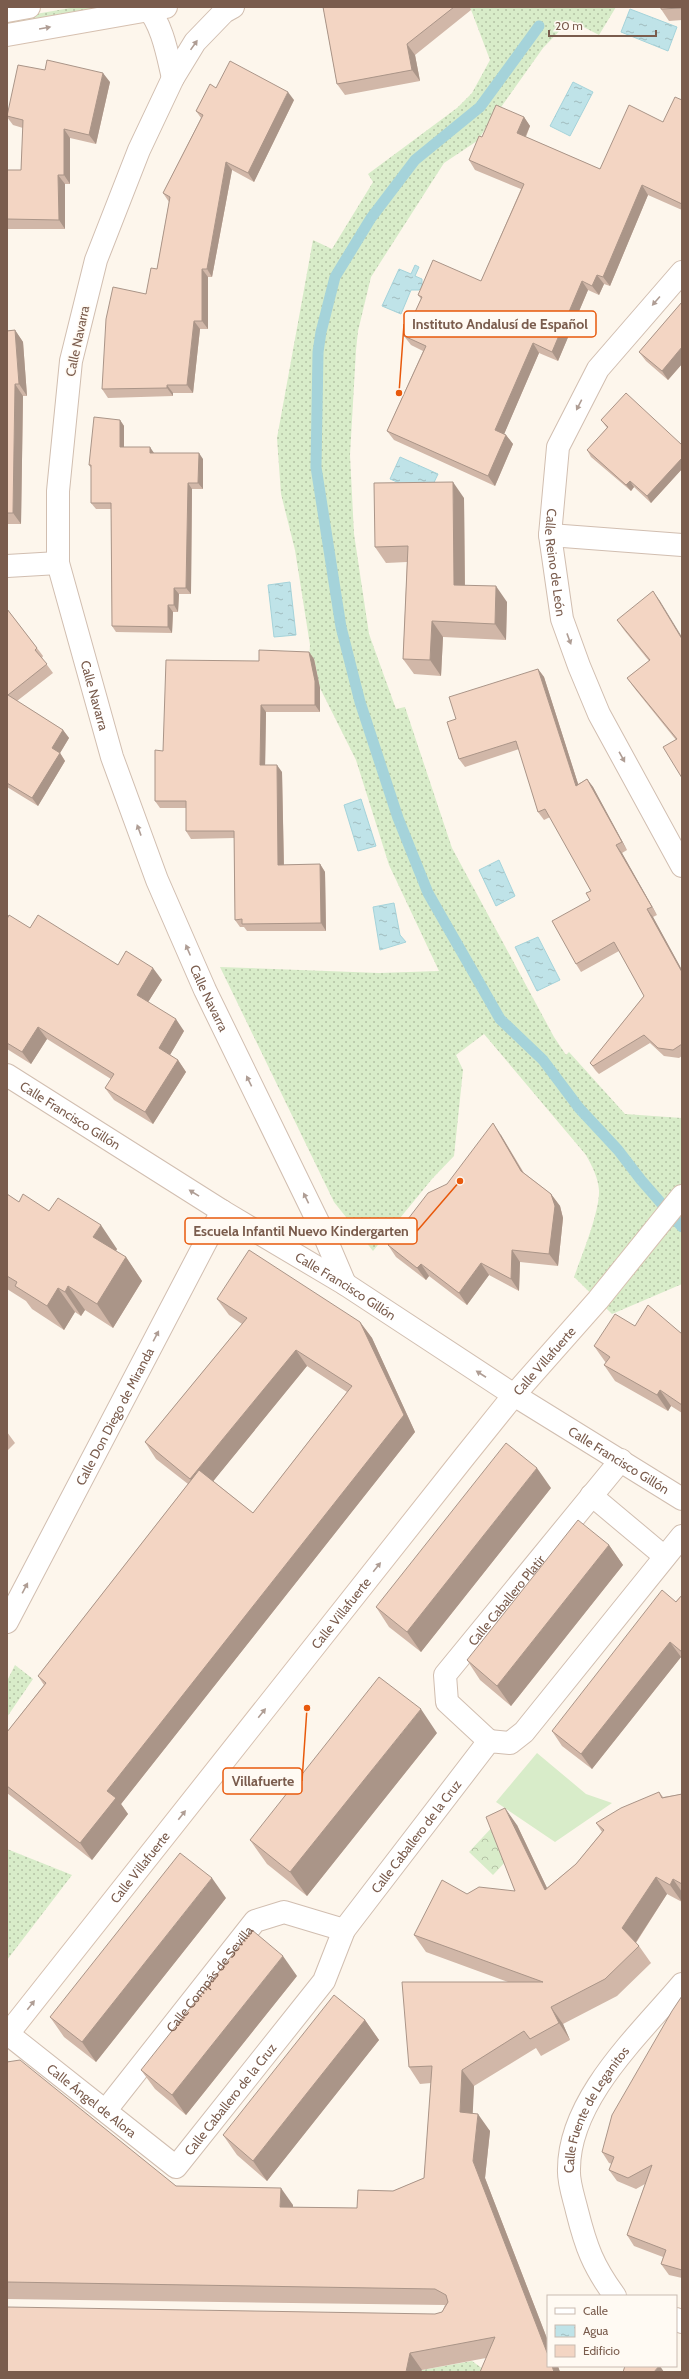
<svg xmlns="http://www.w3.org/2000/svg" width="689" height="2379" font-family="Cabin,sans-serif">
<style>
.grass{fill:url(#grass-dots)}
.park{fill:url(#park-crowns)}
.pitch{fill:#d8ecc9}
.water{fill:url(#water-ripples);stroke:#a5d3da}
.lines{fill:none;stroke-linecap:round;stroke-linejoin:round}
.stream{stroke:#a5d3da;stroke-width:11}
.lane-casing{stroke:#d1beb0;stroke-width:23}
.street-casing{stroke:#d1beb0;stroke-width:24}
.secondary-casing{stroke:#d6c0b0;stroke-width:24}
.lane{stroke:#fff;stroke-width:21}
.street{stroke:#fff;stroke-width:22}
.secondary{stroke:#fff;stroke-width:22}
.wall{fill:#d1b7a8;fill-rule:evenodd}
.shaded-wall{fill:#aa9588}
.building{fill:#f3d5c3;stroke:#aa9588}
.oneway{fill:#af9d94}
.labels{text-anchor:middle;stroke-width:3;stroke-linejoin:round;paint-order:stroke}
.street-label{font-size:13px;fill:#7a5c4d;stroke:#fffaf3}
.leader{fill:none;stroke:#e8590c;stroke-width:1.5}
.callout-dot{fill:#e8590c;stroke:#fffaf3;stroke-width:1.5}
.callout{fill:#fffaf3;stroke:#e8590c;stroke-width:1.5}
.callout-label{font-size:14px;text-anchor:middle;font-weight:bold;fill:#7a5c4d}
</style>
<defs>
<pattern id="grass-dots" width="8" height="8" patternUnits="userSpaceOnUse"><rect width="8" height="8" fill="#d8ecc9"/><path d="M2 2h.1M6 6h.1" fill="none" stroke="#b4c2a5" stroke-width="1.8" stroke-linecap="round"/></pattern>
<pattern id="park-crowns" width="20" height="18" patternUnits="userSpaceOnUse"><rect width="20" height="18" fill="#d8ecc9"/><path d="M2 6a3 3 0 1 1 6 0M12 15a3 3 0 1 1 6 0" fill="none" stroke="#b4c2a5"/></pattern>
<pattern id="water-ripples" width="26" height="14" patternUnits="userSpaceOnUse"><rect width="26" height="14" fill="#bfe3e8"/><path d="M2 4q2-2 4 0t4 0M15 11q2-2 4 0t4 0" fill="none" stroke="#a0bbbe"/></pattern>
</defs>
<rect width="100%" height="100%" fill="#fdf6ec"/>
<path class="grass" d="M76,7H107L7,25V19Z
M470,7H616L599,35L570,20L543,48L477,141L444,163L371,277L358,331L356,350L350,455L354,534L369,634L396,709L405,707L452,848L554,1037L566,1055L569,1052L625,1114L682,1118V1284L612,1314L574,1277C582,1255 600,1211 599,1190C598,1177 592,1166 586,1155L484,1034L456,1055L463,1070L454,1156L432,1179L373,1251L334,1202L220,967L379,973L439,971L389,865L356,760L320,688L314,659H309L310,645L295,550L281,494L277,438L313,240L332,249L373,182L368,174L457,108L472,93L490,60Z
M15,1665L33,1679L7,1717V1681Z
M7,1849L72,1875L7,1960Z
M472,2361L487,2372H421L422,2370Z"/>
<path class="park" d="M496,1823L520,1846L493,1875L469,1852Z"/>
<path class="pitch" d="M537,1753L586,1794L612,1803L555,1842L496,1802Z"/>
<path class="water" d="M630,9L677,27L668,51L621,32Z
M573,82L593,92L570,136L550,126Z
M415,265L419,267L415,276L422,279V287L419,290H411L401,314L382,306L399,269L411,274Z
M400,457L438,474L428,495L390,479Z
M290,582L296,635L274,637L268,585Z
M361,799L376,846L358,851L344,805Z
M499,860L515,896L496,906L479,870Z
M394,903L400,935L406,942L380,950L373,907Z
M538,937L560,980L537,991L515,947Z"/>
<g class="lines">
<path class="stream" d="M539,26L480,107L415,160L371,218L335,277L321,332L318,352L316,467L341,627L360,702L398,818L428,893L500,1019L543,1060L579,1108L618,1150L641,1180L682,1227"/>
<g class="lane-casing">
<path id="lane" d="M591,1495L665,1557"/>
</g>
<g class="street-casing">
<g id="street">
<path d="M146,7C162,22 168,57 173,78"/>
<path id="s1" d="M233,7L224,12L195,42L173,78L139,150L96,260L71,361L58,491V563L112,757L157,880L205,990L322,1230L345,1284"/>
<path id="s2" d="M682,272L598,369L558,447L550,535L562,619L579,666L599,714L682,866"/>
<path d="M550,535L682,545"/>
<path d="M7,566L58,563"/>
<path id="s3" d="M7,1075L222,1211L345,1284L514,1395L682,1499"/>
<path id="s4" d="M7,1622L222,1211"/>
<path id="s5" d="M489,1741L447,1702L445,1675L621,1460"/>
<path id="s6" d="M8,2034L176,2167L324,1981L344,1930L489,1741L510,1743L524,1732L682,1536"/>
<path id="s7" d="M106,2110L255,1921L284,1912L344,1930"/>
<path id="s8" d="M615,2296C593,2266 586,2247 577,2211C574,2198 568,2182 569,2169C569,2099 639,2035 682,1984"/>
<path d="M676,2319L682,2322"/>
</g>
</g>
<g class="secondary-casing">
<g id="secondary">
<path d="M7,11L29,7"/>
<path d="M7,35L166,7"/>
<path id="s9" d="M7,2035L465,1456L514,1395L598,1300L682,1196"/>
</g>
</g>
<use href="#lane" class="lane"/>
<use href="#street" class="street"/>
<use href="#secondary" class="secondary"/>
</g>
<path class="wall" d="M323,7H470L471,10L415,55L420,81L345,95L337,84Z
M682,7V20L669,21L661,9Z
M45,70L110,82L96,144L70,138V184H65V229H7V170H21L23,128L13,125L7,117V114Z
M216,88L294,100L254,182L232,170L212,277H208V329H200L193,393H173V396L108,398L102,389L157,269L169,202L163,193L201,118L196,111Z
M682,100V210L648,195L610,286L604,284L599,295L588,290L558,361L539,353L504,434L506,435L513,444L495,486L394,440L387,431L423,351L411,345L404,336L421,299L418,295L481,281L521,189L475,170L469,160L482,137L524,117L530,126L526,137L600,169L663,122Z
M682,302V364L668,380L646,361L639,352Z
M15,330L23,342L27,396H23L21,524H7V331Z
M120,420L124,426V447L154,453L203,459V489H192L191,594H179L178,612H173L172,633L116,632L112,626L111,509H96L91,503V468L89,465Z
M601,420L682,445V469L651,503L634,487L631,491L591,457L587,450L607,428Z
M464,498L465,585L507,602L506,640L443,637L441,676L414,674L403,659L407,562L386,563L375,547Z
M660,601L682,778L676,740L635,689L627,678L649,661L624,630L617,620Z
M7,609L37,648L43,656L42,658L53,673L17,701L63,730L69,738L60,753L65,761L38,806L7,787Z
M309,652L314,659L320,688V712H266L265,765L282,772L284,865L320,864L325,872L326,931H247L244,927H240L235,920L234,838L191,839L186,831V808H160L155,801L259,661Z
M538,669L544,677L578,784L587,779L593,787L627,850L622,853L657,915L653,917L682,970V1056L679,1058L664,1056L650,1043L599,1074L596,1071L590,1063L644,996L619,951L581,972L576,964L590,900L591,891L550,817L544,820L538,812L519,749L465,767L459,759L456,719Z
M7,919L118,965L162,980L148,1002L184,1031L170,1055L178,1060L186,1072L153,1124L114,1100L105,1088L111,1079L47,1039L31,1064L7,1049Z
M501,1135L524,1173L551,1194L560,1206L563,1218L558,1266L520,1262L519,1291L489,1275L467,1305L429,1276L426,1280L396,1257L388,1245L447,1184Z
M7,1194L19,1202L49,1211L117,1249L116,1251L126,1257L142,1281L113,1328L85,1310L81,1316L75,1312L64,1330L32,1309L26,1301L7,1289Z
M217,1299L360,1322L372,1338L415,1432L121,1804L128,1814L92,1860L7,1793V1732L44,1685L38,1676L188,1484L156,1459L145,1442L242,1324L229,1315ZM307,1366L347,1392L253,1513L213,1481Z
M635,1326L682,1334V1413L671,1406L668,1411L615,1381L604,1365L606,1363L594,1346Z
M7,1432L15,1443L7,1451Z
M551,1488L421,1652L389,1627L376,1607Z
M609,1545L623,1565L511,1706L480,1680L467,1660Z
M682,1595V1658L681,1657L592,1769L562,1746L552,1731Z
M437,1733L307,1896L267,1864L250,1840Z
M659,1792L663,1797L682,1794V1902L667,1894L636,1943L639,1946L651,1963L617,1996L563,2024L570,2040L541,2056L536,2048L474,2086L472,2113L490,2131L485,2178L560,2372H480L486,2358L422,2370L7,2372L435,2314L442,2312L445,2305L7,2299V2062L176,2186L293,2205V2207L357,2208L393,2191L424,2178L431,2083L420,2084L409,2067L508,1982L426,1952L414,1935L467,1894L515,1891L517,1825L547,1888L576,1864L602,1832L596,1823Z
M226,1898L96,2062L64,2037L50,2017Z
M297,1976L186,2115L155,2089L141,2070Z
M682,1996V2278L669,2275L661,2264L663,2257L634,2246L627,2235L645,2184L636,2189L617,2181L609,2170L612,2164L609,2163L602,2152Z
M365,2020L379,2040L267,2181L237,2155L223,2135Z"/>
<path class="shaded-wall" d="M407,44L415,55L420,81L412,70Z
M103,73L110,82L96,144L89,135Z
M288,92L294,100L254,182L248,173Z
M524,117L530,126L523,142L517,133Z
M64,129L70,138V184L64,175Z
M226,162L232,170L212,277L207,269Z
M58,175L65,184V229L59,220Z
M642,185L648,195L610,286L603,277Z
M202,269L208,277V329L202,321Z
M597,275L604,284L599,295L592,286Z
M582,281L588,290L558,361L552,352Z
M194,321L200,329L193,393L187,385Z
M15,330L23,342L27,396L19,384Z
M533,343L539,353L502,439L495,430Z
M682,347V364L668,380L662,371Z
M15,384L23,396L21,524L13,513Z
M167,385L173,393V396L167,388Z
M120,420L124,426V453L120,447Z
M506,435L513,444L495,486L488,476Z
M150,447L154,453H150Z
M199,453L203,459V489L198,483Z
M682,458V469L651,503L647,496Z
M630,481L634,487L631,491L626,485Z
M453,482L464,498L465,601L454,585Z
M188,483L192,489L191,594L186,588Z
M496,586L507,602L506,640L495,624Z
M174,588L179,594L178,612L174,605Z
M653,591L660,601L682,637V639Z
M168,605L173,612L172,633L168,627Z
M432,621L443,637L441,676L430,660Z
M309,652L314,659L320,688V712L315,705Z
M538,669L544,677L581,793L576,786Z
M261,705L266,712L265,772L260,765Z
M63,730L69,738L60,753L65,761L38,806L32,798L52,748Z
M277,765L282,772L284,873L278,865Z
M587,779L593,787L627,850L622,842Z
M616,845L622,853L657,915L652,907Z
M320,864L325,872L326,931L321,923Z
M647,909L653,917L682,970V972Z
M153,968L162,980L145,1007L137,995Z
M176,1019L184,1031L167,1060L159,1048Z
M38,1027L47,1039L31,1064L22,1052Z
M178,1060L186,1072L153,1124L145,1112Z
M493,1123L501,1135L529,1183L521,1171Z
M551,1194L560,1206L563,1218L558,1266L549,1254Z
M101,1225L117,1249L110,1261L93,1237Z
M512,1250L520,1262L519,1291L511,1279Z
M126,1257L142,1281L113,1328L97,1304Z
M481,1263L489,1275L467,1305L459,1293Z
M421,1264L429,1276L426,1280L417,1268Z
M68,1286L85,1310L81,1316L65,1292Z
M58,1288L75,1312L64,1330L47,1306Z
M360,1322L372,1338L415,1432L121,1804L128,1814L92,1860L80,1843L107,1791L404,1415Z
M296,1350L307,1366L202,1495L190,1479Z
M660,1390L671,1406L668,1411L657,1395Z
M537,1468L551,1488L421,1652L407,1632Z
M609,1545L623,1565L511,1706L497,1686Z
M670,1642L681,1657L592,1769L581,1754Z
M421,1709L437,1733L307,1896L290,1872Z
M505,1808L517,1825L556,1907L545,1890Z
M656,1877L667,1894L634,1945L622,1928Z
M212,1878L226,1898L96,2062L82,2042Z
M673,1879L682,1892V1902L670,1885Z
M283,1956L297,1976L186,2115L172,2095Z
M551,2007L563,2024L570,2040L559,2023Z
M365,2020L379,2040L267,2181L253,2161Z
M462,2070L474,2086L472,2129L460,2112Z
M478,2114L490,2131L485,2178L548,2341V2355L473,2161Z
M281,2188L293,2205L292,2224L280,2207Z
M410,2353L422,2370L421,2372H406Z
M552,2366H558L560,2372H554Z
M659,2366H660L664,2372H654Z"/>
<path class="building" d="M323,7H454L407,44L412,70L337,84Z
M661,7H682V8L661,9Z
M47,60L103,73L89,135L64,129V175H58L59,220L7,219V170H21L23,120L7,116L18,65L45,70Z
M230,61L288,92L248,173L226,162L207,269H202V321H194L187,385H167V388L102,389L106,319L113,287L146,294L151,268L157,269L170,197L163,193L203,115L196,111L210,84L216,88Z
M675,97L682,100V204L642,185L603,277L597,275L592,286L582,281L552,352L533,343L495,430L506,435L488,476L387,431L426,346L404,336L422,297L418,295L433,260L481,281L524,184L469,160L479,136L482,137L496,105L524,117L517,133L600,169L629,105L663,122Z
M682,302V347L662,371L639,352Z
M15,330L19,384H15L13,513H7V331Z
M626,393L682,445V458L647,496L630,481L626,485L587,450L608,427L601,420Z
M94,417L120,420V447H150V453H199L198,483H188L186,588H174V605H168V627L112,626L111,503H91V465H89Z
M453,482L454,585L496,586L495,624L432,621L430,660L403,659L408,546L375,547L374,483Z
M653,591L682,639V778L663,747L677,739L627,678L650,660L617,620Z
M7,609L37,648L35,650L47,664L8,695L63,730L52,748L60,753L32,798L7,783Z
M259,650L309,652L315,681V705H261L260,765H277L278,865L320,864L321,923L242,924V919L235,920L234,831H186V801H155V750L163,751L166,660L259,661Z
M538,669L576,786L587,779L622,842L616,845L652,907L647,909L682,972V1044L673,1050L658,1048L644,1035L593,1066L590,1063L644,996L614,942L576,964L552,921L590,900L586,893L591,891L545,809L538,812L516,741L459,759L447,722L456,719L449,697Z
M9,915L30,928L38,915L118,965L126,951L153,968L137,995L176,1019L159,1048L178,1060L145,1112L105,1088L114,1074L38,1027L22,1052L7,1043V919Z
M493,1123L521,1171L551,1194L555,1206L549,1254L512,1250L511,1279L481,1263L459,1293L421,1264L417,1268L388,1245L428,1193L447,1184Z
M7,1194L19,1202L23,1194L49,1211L58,1198L101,1225L93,1237L126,1257L97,1304L68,1286L65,1292L58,1288L47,1306L15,1286L17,1282L7,1276Z
M249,1250L360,1322L404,1415L107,1791L116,1798L80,1843L7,1786V1732L46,1683L38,1676L199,1470L253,1513L352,1386L296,1350L190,1479L145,1442L247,1318L217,1299Z
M648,1305L682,1334V1405L660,1390L657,1395L604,1365L610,1357L594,1346L615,1314L635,1326Z
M506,1443L537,1468L407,1632L376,1607Z
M578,1520L609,1545L497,1686L467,1660Z
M662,1590L676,1602L682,1595V1652L670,1642L581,1754L552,1731Z
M379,1677L421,1709L290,1872L250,1840Z
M659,1792L662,1798L682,1794V1884L673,1879L670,1885L656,1877L622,1928L639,1946L605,1979L551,2007L559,2023L530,2039L524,2031L462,2070L460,2112L478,2114L473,2161L548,2355V2366H552L554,2372H480L495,2337L410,2353L406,2372H7V2307L435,2314L442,2312L448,2302L446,2295L435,2289L7,2282V2062L20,2060L176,2186L281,2188L280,2207L357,2208L358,2190L393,2191L424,2178L432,2066L409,2067L402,1982H543L414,1935L442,1880L467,1894L479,1887L515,1891L486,1817L505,1808L545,1890L576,1864L604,1830L596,1823L621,1808Z
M180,1853L212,1878L82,2042L50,2017Z
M252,1930L283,1956L172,2095L141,2070Z
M334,1995L365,2020L253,2161L223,2135Z
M682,1996V2270L661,2264L666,2250L627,2235L652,2165L628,2178L609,2170L614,2157L602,2152L612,2115L672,2011Z
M625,2366H659L654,2372H623Z"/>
<defs><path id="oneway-solid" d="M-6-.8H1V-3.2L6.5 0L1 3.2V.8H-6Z"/></defs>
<g class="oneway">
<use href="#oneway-solid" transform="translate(45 28) rotate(-10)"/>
<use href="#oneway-solid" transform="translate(194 45) rotate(-55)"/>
<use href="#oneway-solid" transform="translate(656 301) rotate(131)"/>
<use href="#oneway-solid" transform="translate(579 405) rotate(117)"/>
<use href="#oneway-solid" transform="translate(569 639) rotate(70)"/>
<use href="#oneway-solid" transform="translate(622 757) rotate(61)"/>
<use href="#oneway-solid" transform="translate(139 830) rotate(-110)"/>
<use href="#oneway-solid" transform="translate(188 950) rotate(-113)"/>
<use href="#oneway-solid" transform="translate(249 1081) rotate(-116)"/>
<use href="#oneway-solid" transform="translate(194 1193) rotate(-148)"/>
<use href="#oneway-solid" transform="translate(306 1198) rotate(-116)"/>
<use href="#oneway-solid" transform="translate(156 1336) rotate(-62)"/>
<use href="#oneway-solid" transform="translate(481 1374) rotate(-147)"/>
<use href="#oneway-solid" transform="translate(377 1567) rotate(-51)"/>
<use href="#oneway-solid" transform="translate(25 1588) rotate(-62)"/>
<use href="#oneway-solid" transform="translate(262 1713) rotate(-51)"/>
<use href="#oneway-solid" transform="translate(182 1815) rotate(-52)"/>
<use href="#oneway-solid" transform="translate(31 2005) rotate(-52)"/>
</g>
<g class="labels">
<g class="street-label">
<text transform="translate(77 341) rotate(-78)" y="5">Calle Navarra</text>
<text dy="5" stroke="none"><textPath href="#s2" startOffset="332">Calle Reino de León</textPath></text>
<text dy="5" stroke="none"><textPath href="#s1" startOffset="736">Calle Navarra</textPath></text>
<text dy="5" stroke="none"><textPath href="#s1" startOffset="1060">Calle Navarra</textPath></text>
<text dy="5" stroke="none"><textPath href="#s3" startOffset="75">Calle Francisco Gillón</textPath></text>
<text dy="5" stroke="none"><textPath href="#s3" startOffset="399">Calle Francisco Gillón</textPath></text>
<text dy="5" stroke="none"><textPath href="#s9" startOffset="862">Calle Villafuerte</textPath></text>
<text dy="5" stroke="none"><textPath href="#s4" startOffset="232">Calle Don Diego de Miranda</textPath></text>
<text dy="5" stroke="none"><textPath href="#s3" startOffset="723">Calle Francisco Gillón</textPath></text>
<text dy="5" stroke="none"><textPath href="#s5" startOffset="181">Calle Caballero Platir</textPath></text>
<text dy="5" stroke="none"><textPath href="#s9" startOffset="538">Calle Villafuerte</textPath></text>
<text dy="5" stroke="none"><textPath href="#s6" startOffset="625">Calle Caballero de la Cruz</textPath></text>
<text dy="5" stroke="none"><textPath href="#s9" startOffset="214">Calle Villafuerte</textPath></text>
<text dy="5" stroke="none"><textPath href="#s7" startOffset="167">Calle Compás de Sevilla</textPath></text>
<text dy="5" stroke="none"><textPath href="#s6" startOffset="301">Calle Caballero de la Cruz</textPath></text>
<text dy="5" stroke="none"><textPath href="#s6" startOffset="107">Calle Ángel de Alora</textPath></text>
<text dy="5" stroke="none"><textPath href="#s8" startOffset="203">Calle Fuente de Leganitos</textPath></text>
</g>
</g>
<path class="leader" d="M399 393L404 324M460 1181L417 1231M307 1708L302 1781"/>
<g class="callout-dot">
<circle cx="399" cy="393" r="4"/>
<circle cx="460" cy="1181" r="4"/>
<circle cx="307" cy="1708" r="4"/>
</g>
<g class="callout">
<rect x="404" y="311" width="192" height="26" rx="4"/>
<rect x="185" y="1218" width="232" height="26" rx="4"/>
<rect x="223" y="1768" width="79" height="26" rx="4"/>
</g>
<g class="callout-label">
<text x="500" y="329">Instituto Andalusí de Español</text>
<text x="301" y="1236">Escuela Infantil Nuevo Kindergarten</text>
<text x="263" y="1786">Villafuerte</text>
</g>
<rect width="689" height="2379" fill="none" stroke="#7a5c4d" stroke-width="16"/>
<rect x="547" y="2295" width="130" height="72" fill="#fffaf3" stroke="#cabbb1"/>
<rect x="555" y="2308" width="20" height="6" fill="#ffffff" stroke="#cabbb1"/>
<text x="583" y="2315" font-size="12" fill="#7a5c4d">Calle</text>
<rect x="555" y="2325" width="20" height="12" fill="url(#water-ripples)" stroke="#cabbb1"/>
<text x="583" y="2335" font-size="12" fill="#7a5c4d">Agua</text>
<rect x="555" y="2345" width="20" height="12" fill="#f3d5c3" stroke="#cabbb1"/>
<text x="583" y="2355" font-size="12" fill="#7a5c4d">Edificio</text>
<path d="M549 30v6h107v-6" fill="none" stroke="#7a5c4d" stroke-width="2"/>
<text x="555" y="30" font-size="12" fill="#7a5c4d" stroke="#fffaf3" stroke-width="3" paint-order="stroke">20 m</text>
</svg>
